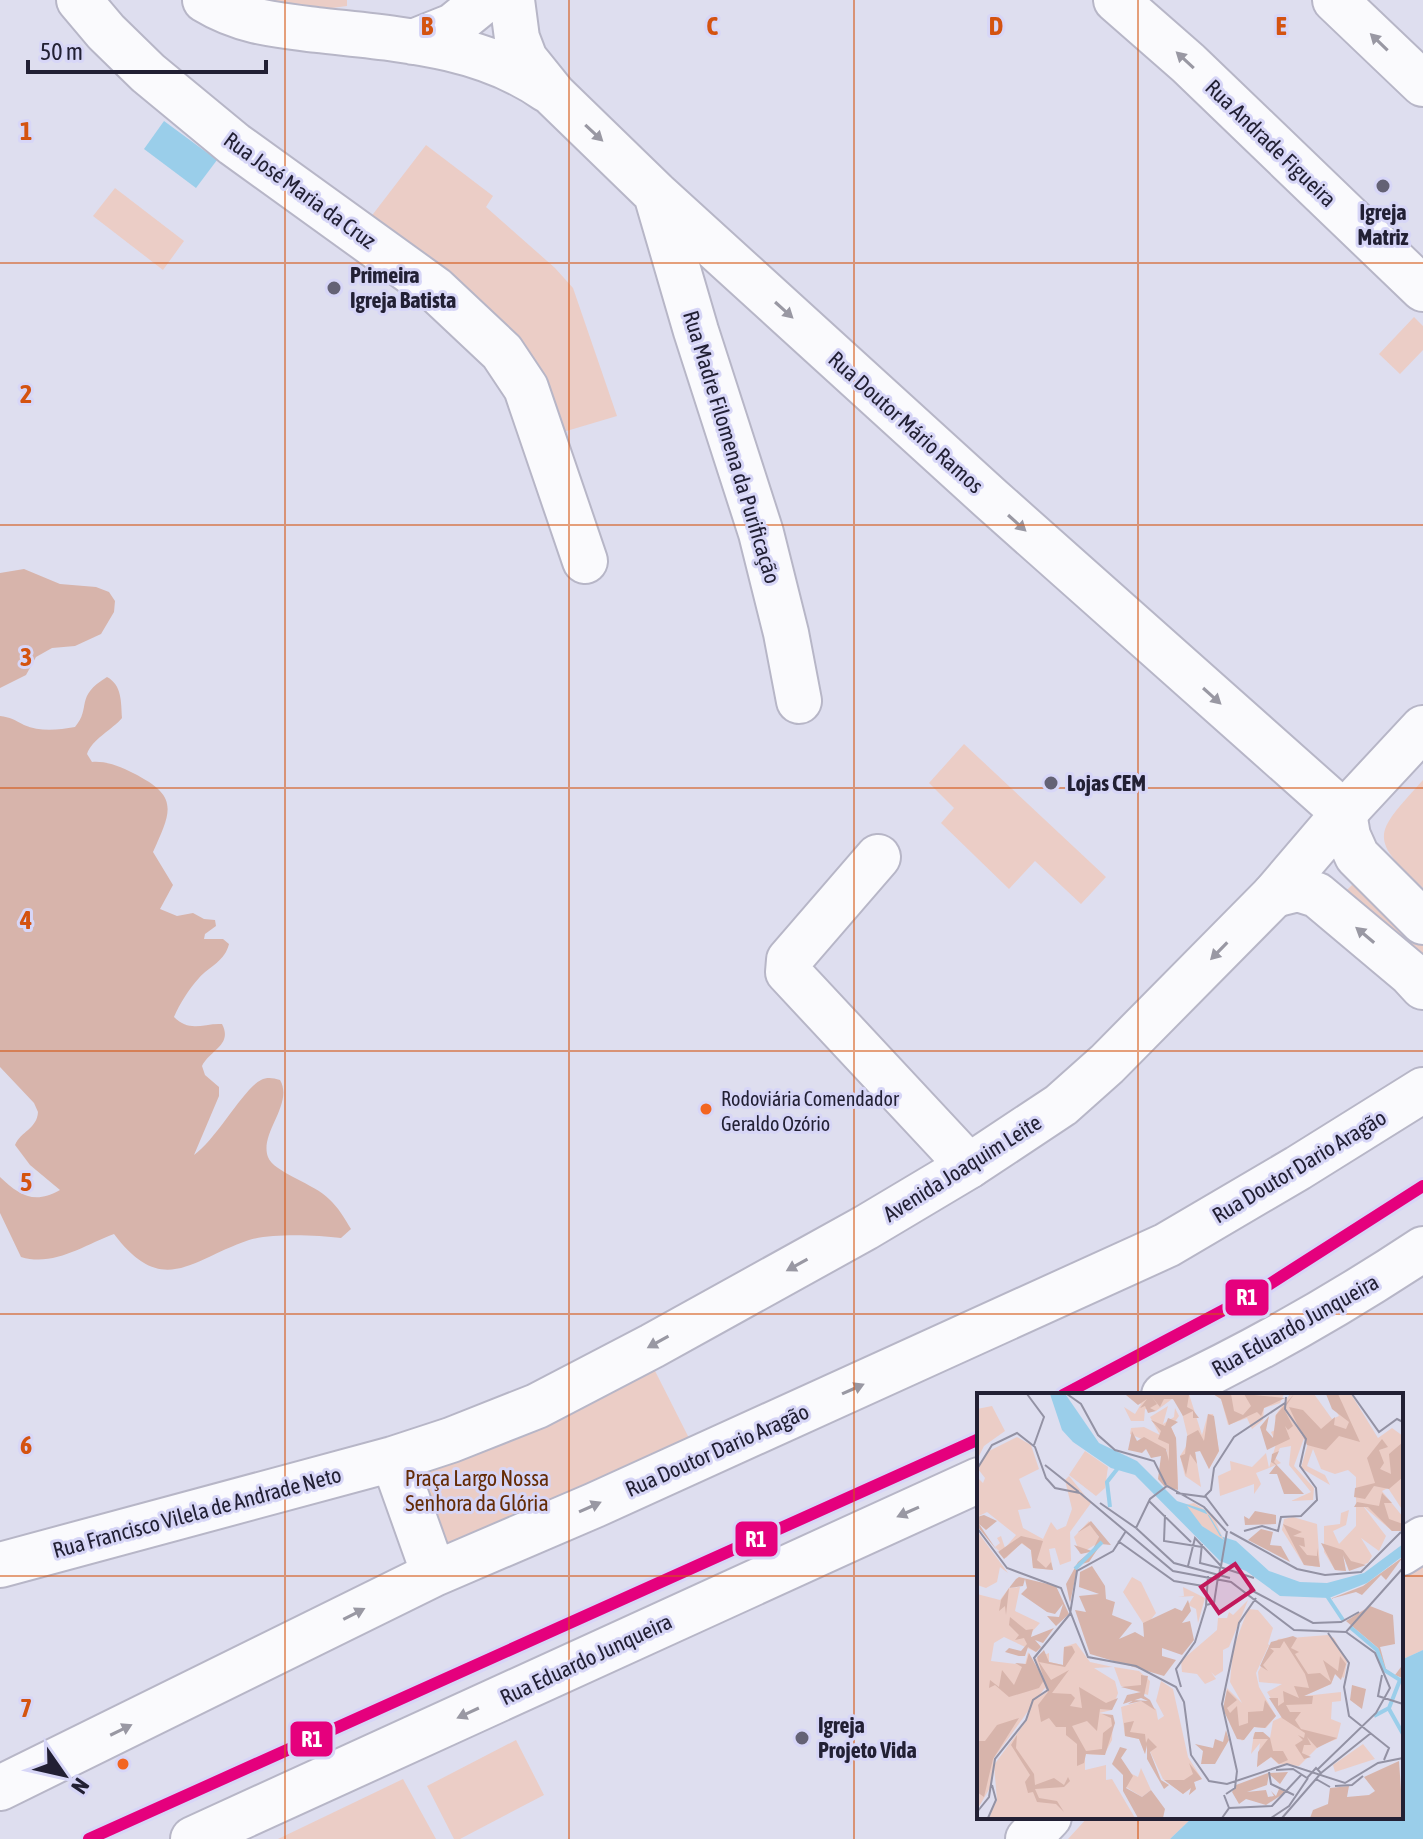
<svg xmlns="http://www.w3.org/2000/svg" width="1423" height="1839" font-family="'Asap Condensed',sans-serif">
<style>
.green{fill:#ebcdc6}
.forest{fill:#d7b4ab}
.water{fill:#9aceea}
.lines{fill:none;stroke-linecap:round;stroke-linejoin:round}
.minor-casing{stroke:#b7b6c7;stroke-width:48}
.major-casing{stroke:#b7b6c7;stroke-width:48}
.minor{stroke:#fafafd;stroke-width:44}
.major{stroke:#fafafd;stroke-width:44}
.rail-1-casing{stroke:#d7d6f7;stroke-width:18}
.rail-1{stroke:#e5007d;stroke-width:12}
.oneway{fill:#9998a3}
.grid{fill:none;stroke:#d45310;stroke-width:2;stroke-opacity:0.55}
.poi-dot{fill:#646275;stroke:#d7d6f7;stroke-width:3}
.bus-dot{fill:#f26522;stroke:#d7d6f7;stroke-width:3}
.labels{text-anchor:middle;stroke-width:6;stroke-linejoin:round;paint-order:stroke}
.bus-label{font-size:20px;fill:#222034;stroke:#d7d6f7;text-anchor:start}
.street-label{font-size:22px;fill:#222034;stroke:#d7d6f7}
.poi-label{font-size:22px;font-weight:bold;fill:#222034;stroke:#d7d6f7;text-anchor:start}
.park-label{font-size:22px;fill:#642b06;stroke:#d7d6f7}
.inset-river{fill:none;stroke:#9aceea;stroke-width:4}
.inset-road{fill:none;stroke:#9392a4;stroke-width:2}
.view{fill:#c2185b;fill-opacity:0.15;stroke:#c2185b;stroke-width:4}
.inset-edge{fill:none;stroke:#222034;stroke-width:4}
.grid-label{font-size:26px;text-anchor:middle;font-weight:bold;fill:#d45310;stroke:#d7d6f7;stroke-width:6;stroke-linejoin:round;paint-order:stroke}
.line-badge{stroke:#d7d6f7;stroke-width:3}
.badge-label{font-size:22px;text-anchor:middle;font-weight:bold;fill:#fff}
</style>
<rect width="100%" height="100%" fill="#dedeef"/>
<path class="green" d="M249,0H347V6L310,11Z
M426,145L493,196L486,207L555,268L573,288L617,416L553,435L370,218Z
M115,188L184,241L163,270L93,216Z
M1414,317L1423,326V350L1400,374L1379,354Z
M964,744L1106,877L1081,904L1035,861L1009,889L941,823L954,808L929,783Z
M1423,780V888C1366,837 1376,833 1423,780Z
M1360,877L1423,937V968L1344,893Z
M650,1361L692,1444L448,1565L404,1464Z
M1423,1565V1650L1401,1660V1577Z
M516,1740L544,1795L460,1839H454L427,1786Z
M403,1779L436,1839H278Z
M1088,1817H1193L1170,1839H1068Z"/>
<path class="forest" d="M24,569L60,584L96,587L109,592L115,601L114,612L101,634L75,646L52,648L36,657L26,675L0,688V573Z
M107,677C122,685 121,702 122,718C112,730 92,739 87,754L92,762C106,761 120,766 133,773C179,796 172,810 153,852L173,885L160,909L177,916L193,913L204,919L215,920L216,926L205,934L204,939H223L229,944C225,961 210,966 199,978C189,989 180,1003 174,1017C190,1033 203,1023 222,1024C233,1045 210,1050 202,1066L205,1075L219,1087V1096L194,1155C216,1140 244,1088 261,1080C267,1077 273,1078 280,1080C294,1104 259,1133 268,1157C273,1172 315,1184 329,1199C338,1207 345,1219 351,1229L341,1238C316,1235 273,1233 249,1240C192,1259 163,1299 114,1234C84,1245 54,1267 21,1257L0,1213V1177C19,1195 34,1205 60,1190L30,1165L15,1145C21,1131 37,1129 38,1112L34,1103L0,1067V716C10,717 15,720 24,725C40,732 58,730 75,727C92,707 74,697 107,677Z"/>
<path class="water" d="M164,121L217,160L196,188L144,149Z
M1423,1650V1839H1170L1193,1817H1401V1660Z"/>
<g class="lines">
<g class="minor-casing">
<path id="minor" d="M79,0L106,32L148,73L234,144L435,289L502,352L526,388L585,561
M205,0C241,22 276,25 317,30C395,39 480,43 547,90
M512,0L517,38L525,59L554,95L656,194L991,499L1344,813L1348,836L1357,856L1423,922
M1116,0L1188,63L1423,289
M1335,0L1423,84
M413,42L453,26L485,0
M656,194L696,331L761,533L786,633L799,701
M878,857L789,960L788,972L969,1166
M1274,895L1298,889L1317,895L1411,974L1423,987
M1164,1395C1254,1353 1340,1304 1423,1249
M1401,1553L1423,1539
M193,1839L979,1480
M1028,1839L1049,1817"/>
</g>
<g class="major-casing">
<path id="major" d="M393,1459L434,1574
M0,1565L393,1459L451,1440L537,1406L652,1346L865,1228L969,1166L1061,1105L1107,1064L1274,895L1344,813L1423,728
M0,1788L434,1574L595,1505L1167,1245L1298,1168L1423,1090"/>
</g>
<use href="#minor" class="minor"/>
<use href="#major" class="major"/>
<g class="rail-1-casing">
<path id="rail-1" d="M1063,1395L1254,1294L1423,1186
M89,1839L979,1439"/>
</g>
<use href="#rail-1" class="rail-1"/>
</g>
<defs><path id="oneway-solid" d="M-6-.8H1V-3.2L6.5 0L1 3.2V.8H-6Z" transform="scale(2)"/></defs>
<g class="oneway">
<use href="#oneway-solid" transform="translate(1379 42) rotate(-136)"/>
<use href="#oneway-solid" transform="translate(1185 60) rotate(-137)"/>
<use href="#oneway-solid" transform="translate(594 133) rotate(43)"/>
<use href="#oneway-solid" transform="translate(784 310) rotate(42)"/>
<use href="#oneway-solid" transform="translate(1017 523) rotate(42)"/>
<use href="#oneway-solid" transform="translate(1212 696) rotate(42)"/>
<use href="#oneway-solid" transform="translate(1365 935) rotate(-140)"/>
<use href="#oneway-solid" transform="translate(1219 951) rotate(134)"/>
<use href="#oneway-solid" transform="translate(797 1265) rotate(151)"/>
<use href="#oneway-solid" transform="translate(658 1342) rotate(151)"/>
<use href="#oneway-solid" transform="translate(853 1389) rotate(-24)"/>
<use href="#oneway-solid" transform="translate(590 1507) rotate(-24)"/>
<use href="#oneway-solid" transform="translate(908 1512) rotate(156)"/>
<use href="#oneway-solid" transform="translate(354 1614) rotate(-27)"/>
<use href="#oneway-solid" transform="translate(468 1713) rotate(155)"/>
<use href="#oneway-solid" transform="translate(121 1730) rotate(-26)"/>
</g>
<path class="grid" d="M285,0V1839M569,0V1839M854,0V1839M1138,0V1395M0,263H1423M0,525H1423M0,788H1423M0,1051H1423M0,1314H1423M0,1576H979M1401,1576H1423M1138,1817V1839"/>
<g class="poi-dot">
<circle cx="1383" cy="186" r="8"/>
<circle cx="334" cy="288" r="8"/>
<circle cx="1051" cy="783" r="8"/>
<circle cx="802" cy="1738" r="8"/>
</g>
<g class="bus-dot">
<circle cx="706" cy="1109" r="7"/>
<circle cx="123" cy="1764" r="7"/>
</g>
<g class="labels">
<g class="bus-label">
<text x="721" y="1106">Rodoviária Comendador<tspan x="721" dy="25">Geraldo Ozório</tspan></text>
</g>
<g class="street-label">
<text transform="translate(1271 143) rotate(44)" y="8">Rua Andrade Figueira</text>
<text transform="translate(300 190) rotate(36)" y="8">Rua José Maria da Cruz</text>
<text transform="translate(906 422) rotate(42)" y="8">Rua Doutor Mário Ramos</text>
<text transform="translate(732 447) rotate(73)" y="8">Rua Madre Filomena da Purificação</text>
<text transform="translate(1299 1166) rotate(-31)" y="8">Rua Doutor Dario Aragão</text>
<text transform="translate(962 1168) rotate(-32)" y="8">Avenida Joaquim Leite</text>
<text transform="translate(1295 1325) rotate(-29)" y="8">Rua Eduardo Junqueira</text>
<text transform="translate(717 1450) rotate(-24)" y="8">Rua Doutor Dario Aragão</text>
<text transform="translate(197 1512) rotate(-15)" y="8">Rua Francisco Vilela de Andrade Neto</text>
<text transform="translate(586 1659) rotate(-25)" y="8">Rua Eduardo Junqueira</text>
</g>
<g class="poi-label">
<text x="1383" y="220" text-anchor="middle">Igreja<tspan x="1383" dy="25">Matriz</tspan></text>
<text x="350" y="283">Primeira<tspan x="350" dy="25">Igreja Batista</tspan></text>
<text x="1067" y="791">Lojas CEM</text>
<text x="818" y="1733">Igreja<tspan x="818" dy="25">Projeto Vida</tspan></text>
</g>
<g class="park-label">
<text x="477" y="1486">Praça Largo Nossa<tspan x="477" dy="25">Senhora da Glória</tspan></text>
</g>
</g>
<g transform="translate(977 1393)">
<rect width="426" height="426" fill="#dedeef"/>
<path d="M149,1H212L225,42L231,21H236L242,58L232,76L224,58H218L224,94L208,83L203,63L212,49L203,12L195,6L179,18L168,16L167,28H154L147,14L158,21L164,11ZM236,1H307L303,10L287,15L286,27L275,36L270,25L251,32L244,6ZM313,1H337L355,26L362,23L349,1H374L401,45L415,35L426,43V118L411,95L405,98L426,124V138H415L386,113L409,143L402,158L384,145L395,163L391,170L372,176L366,162L369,178L358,177L347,159V133L363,131L364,120L372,117L369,132L356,138L362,151L379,133V84L371,77L358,81L344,76L336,56L330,73L348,82L353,92L324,75L331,50L307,16L327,45L317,73L337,95L336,107L314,108L334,99L312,72L314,53L303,55L298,65L304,70L292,75L299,51L294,39L300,36L298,23ZM15,13L28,38L7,53L0,67V16ZM191,13L186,31L197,24L198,15L202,23L194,34L199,45L201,93L184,71L191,69L190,57L153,41L154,35L167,34L183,42L173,24ZM40,44L54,52L62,76L42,86L54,115L41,117L46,135L66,146L74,129L80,137L89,133L95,116L88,87L92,83L114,110L93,139L94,168L83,172L78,155L72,156L76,177L56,175L54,157L44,150L29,165L18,154L23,150L20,145L24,143L28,155L39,142L10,119L0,124V84L6,90L8,85L1,76L10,59ZM108,58L131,74L128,95L119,103L92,82ZM289,60L292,75L279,80L284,91L277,101V91L243,103L241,83L254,77L253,68L275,74ZM217,110L236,122L247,148L222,131L208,112ZM316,124L340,131L343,174L327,172L305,137L307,126ZM112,128L124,148L103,161L97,144ZM0,138L31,180L23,174L20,189L9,195L0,192ZM155,184L164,189L179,220L172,229L166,230L146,199ZM43,194L38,218L63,230L52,242L64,254L59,259L27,244L17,250L14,268L48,272L51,259L70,292L17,365L14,393L0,417V201L23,207L32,195ZM206,194L228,205L221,230L219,216L211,212L217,203L201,204L207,203ZM271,207L252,254L246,257V278L238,283L234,279L239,286L228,291L220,281L205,279L204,268L240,237L241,225H250L252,219L256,222ZM271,216L281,217L296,235L291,251L296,255L301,246L351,242L357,245L370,269L367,285L358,281L354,291L327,303L364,299V308L355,309L354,326L364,330L360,346L342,353L322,373L301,371L294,364L280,374L283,350L274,361L277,340L293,345L296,328L305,324L290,299L305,291L282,289L281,279L291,261L292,252L279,280L282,294L299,323L289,335L277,334L265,348L246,316L250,295L265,310L253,289L256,256ZM99,250L113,269L136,274L117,275L138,288L141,300L135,317L122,320L136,322L135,347L127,362L108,361V377L129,372V387L135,386L158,425H12L20,407L17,372L50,327L55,309L70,299L58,266L72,260V269L86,272L87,254ZM137,274L162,278L173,288L171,302L144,293ZM184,288L196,296L211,364L225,386L217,389L219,396L212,402L214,395L206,401L186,386L170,352L168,361L162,346L148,343L144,314L164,308L179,316L181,327L187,323L179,308ZM386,351L398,366L358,379L356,372ZM164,375L174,397L165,404L149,394L153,380L161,384Z" fill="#ebcdc6"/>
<path d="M158,1L212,2L210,14L216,17L222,25H216V18L206,23L196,6H187L183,14L175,4L180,11L173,15L179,18L171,20L168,13L163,15L170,6L161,12L149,2ZM236,1H254L257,18L266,22L274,13L267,1L308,5L287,15L284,23L280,19L252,32L244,6ZM317,1L307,16L316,33L311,37L308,33L313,46L290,57L283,34L292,23L289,37L296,45L299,22ZM349,1H361L383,49L362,43L349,57L330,52L312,14L326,17L344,36L358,24L357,32L369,36L372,29L355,16ZM231,21L237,23L242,58L232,76L223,58L218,59L220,71L213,61L209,82L203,63L208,61L210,43L221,37L227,48ZM191,25L201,29L194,34L199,45L201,97L188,94L181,86L184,63L174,65L169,56L165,60L151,57L155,38L160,48L167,44L189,56L192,68V51L181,46L184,38L174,27L188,33ZM405,46L411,54L402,57L407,70L403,76L414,81L412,61L426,49V84L412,96L397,93L388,106L377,104L378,95L398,90L390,65ZM302,58L297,69L327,101H307L300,81H292L299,72L294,69L295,61ZM405,100L415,110H407L412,126L426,131V138H415L391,114H377L380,109L402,113ZM278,118L299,122V131L268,132L267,123L272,126ZM7,122L20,128L9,137L2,131L21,159L44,143L66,148L60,167L69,175L74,169L76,177L56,175L54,157L45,150L27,166L0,133V124ZM114,128L134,152L124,151L112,169L101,172L93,210L89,191L101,169L113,159L104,161L97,152L115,158L122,144L113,132L100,140ZM306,131L325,139L316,143L327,145L328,154L322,152L330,162L340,163V155L343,174L327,172ZM284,136L296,139L293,152L304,153L313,169L271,147ZM344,150L366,157L374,168L389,172L372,178L366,162L369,178L358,177ZM426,164L409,187L404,182L385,202L379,199L353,206L386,193ZM115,173L128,193L129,206L138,209L135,222L155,230L142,246L158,239L167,244L166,230L198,215L205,218L211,207L214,218L205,230L213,228L217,247L205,262L185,255V263L199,267L187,283L113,261L98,217L109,219L102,203L122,201L102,194L103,179ZM42,184L79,193L92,221L79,233L70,223L82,224L86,211L78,221L70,219L44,201L50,195L48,186L46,193L32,195L29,222L28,213L22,218L24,207L32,195L39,186ZM393,213L416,222L418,251L403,254L409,276L418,282L424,274L425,285L409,278L401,255L369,228ZM33,224L49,237L56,236L54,244L77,235L66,250L58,247L64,254L59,259L51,254L48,263H42L28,259L32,255L44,258L50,251L47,245L38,247L42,242L32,232ZM316,243L320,245L314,255L322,259L318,261L331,281L343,280L354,289L346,267L361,278L363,263L369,271L364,287L358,281L354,291L327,303H336L335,311L309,312L313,319H324L318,327L324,336L360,345L340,355L330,344L334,352H327L325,360L334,364L327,366L318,352L326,347L321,342L327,345L328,340L305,325L292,305H301V313L307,309L306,298L322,305L317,293L332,295L328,281L307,248L303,255H293L297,258L286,272L291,278L283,273L294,249ZM95,253L98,259L88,274L62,269L74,287L92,277L75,300L94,301L98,305L93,313L105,315L102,294L129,310L141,305L135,317L123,316L120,338L110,328L95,333L109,358L125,356L126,340L135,333L134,325L125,321L136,322L138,330L128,362L109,361L107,370L100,373V351L89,342V334H79L72,325L64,329L61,312L71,299L60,264L67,257L72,269L86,272L87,254ZM52,260L67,287L62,295L32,304L18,292L12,295L13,287L22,294L25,277L37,292L45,274L38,270L49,271ZM164,282L171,283L167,303L173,307L178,317L164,308L151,311L157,307L171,308L164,305L146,311L150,302L164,299L144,294L164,292ZM375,292L389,296L385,316L373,307ZM250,297L260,307L250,315L253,320L260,313L262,333L271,330V319L286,318L288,307L299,323L288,335L277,334L267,347L260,346L246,316ZM42,325L16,366L7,404L0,399V348H8L20,332ZM157,328L153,339L168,341L169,350L171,345L180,354L173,359L184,387L192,392L187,396L170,366V352L168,361L162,346L148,343L147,330ZM249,337L252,347L238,371H224L226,358L218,351L236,355L238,346L246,349ZM278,339H286L293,345L296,358H306L311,367L302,371L294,364L280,374L281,359L291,346H276ZM40,342L39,355L57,381L58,392L77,385L87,392L91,384L93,388L98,383L87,394L58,396L62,405L80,408L87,419L79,411L60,409L56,399L51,400L48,389L53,382L34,352ZM143,354L150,356L144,365L156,383L149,395L165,404L174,397L188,416L186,425H161L146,398V382L135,371ZM422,368L426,425H333L336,417L351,411L353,395L372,393L370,404L392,402L398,398L387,384ZM212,370L225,386L217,389L219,396L212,402L214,395L206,401L187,387H207L216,381ZM311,379L303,391L292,381L290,392L270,399L289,397L291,404L297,403L294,398L299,403L302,396L309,399L289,412L269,406L262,411L255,399L259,392L291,380Z" fill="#d7b4ab"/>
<path d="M73,1L89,2L122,50L160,68L200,108L228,117L243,143L259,148L292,178L323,189L350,190L387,180L426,151V163L390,190L352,205L303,203L269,178L243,168L158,82L134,75L96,49L85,37ZM210,113L232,122L247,147L225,133Z" fill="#9aceea" fill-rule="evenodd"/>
<path class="inset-river" d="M133,114L130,89L141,75M98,176L125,149M350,203L366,227M373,234L400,257L407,277L423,287L412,315L397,323M412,316L426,341"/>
<path class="inset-road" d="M50,1L67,24L57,52M90,1L104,11L121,42L138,57L177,68L189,92M375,1L402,39L420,26L426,29M68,72L102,99M0,76L15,52L40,40L58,54L69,85L78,95L103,100M103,100L196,178L254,189L317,237L369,239L426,175M199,100L229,104L251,133M228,103L234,97L237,75L257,44L308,10M172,108L214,149M123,110L159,135M188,122L187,148L225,154M0,135L30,175L84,195L111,264L159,273L199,294L207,309L214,362L232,388L250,391L310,371L368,390L401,370L426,365M159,135L197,170L253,185M159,135L173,106L190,93L227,114L249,138M267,138L285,133L301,138L304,124L324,123L340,107L339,95L323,73L329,46L308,16L309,4M253,139L320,176L348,182L384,179L424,139M141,148L197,188L226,193M225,151L223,170L243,175L242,185M211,173L218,145L244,173M244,173L250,138M243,174L277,185M272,196L336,230L364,229L382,219M229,212L237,210L241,184M351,240L372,270L367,294L372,323L412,355L407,367M405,282L401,303L426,311M204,294L199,276L218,249L229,213L231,183M341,376L399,320L413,295L398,260L369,239M299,377L316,376L330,385L339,375L344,380L339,386L353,394M260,378L245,311L262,230L279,205M292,379L294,391L317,402M344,380L394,340M358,393L375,392L386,383M249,401L258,395L260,378M252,415L295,413L324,382M0,419L12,404L18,366L49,327L56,307L71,297L57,265L93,221L100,178L136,158L149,138M11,425L19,407L15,392M245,425L252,415L247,402M294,425L312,413L331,385M305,425L339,386"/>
<path class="view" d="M258,171L276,197L242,220L224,194Z"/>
<rect width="426" height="426" class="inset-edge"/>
</g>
<g class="grid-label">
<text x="427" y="35">B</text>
<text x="712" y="35">C</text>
<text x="996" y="35">D</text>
<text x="1281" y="35">E</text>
<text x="26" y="140">1</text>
<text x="26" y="403">2</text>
<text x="26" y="666">3</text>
<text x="26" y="929">4</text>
<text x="26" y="1191">5</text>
<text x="26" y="1454">6</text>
<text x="26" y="1717">7</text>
</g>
<g class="line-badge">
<rect x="1224" y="1278" width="46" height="39" rx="8" fill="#e5007d"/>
<rect x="734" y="1520" width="45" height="38" rx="8" fill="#e5007d"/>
<rect x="289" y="1720" width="45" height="38" rx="8" fill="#e5007d"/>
</g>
<g class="badge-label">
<text x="1247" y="1305">R1</text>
<text x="756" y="1547">R1</text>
<text x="312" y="1747">R1</text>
</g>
<g transform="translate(64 1775) rotate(124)" stroke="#d7d6f7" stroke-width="6" paint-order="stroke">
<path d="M0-6L14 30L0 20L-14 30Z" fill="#222034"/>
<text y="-12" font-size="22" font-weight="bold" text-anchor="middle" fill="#222034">N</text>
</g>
<path d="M28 60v12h238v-12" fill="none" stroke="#222034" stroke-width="4"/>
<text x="40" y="60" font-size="24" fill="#222034" stroke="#d7d6f7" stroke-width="6" paint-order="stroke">50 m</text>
</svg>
